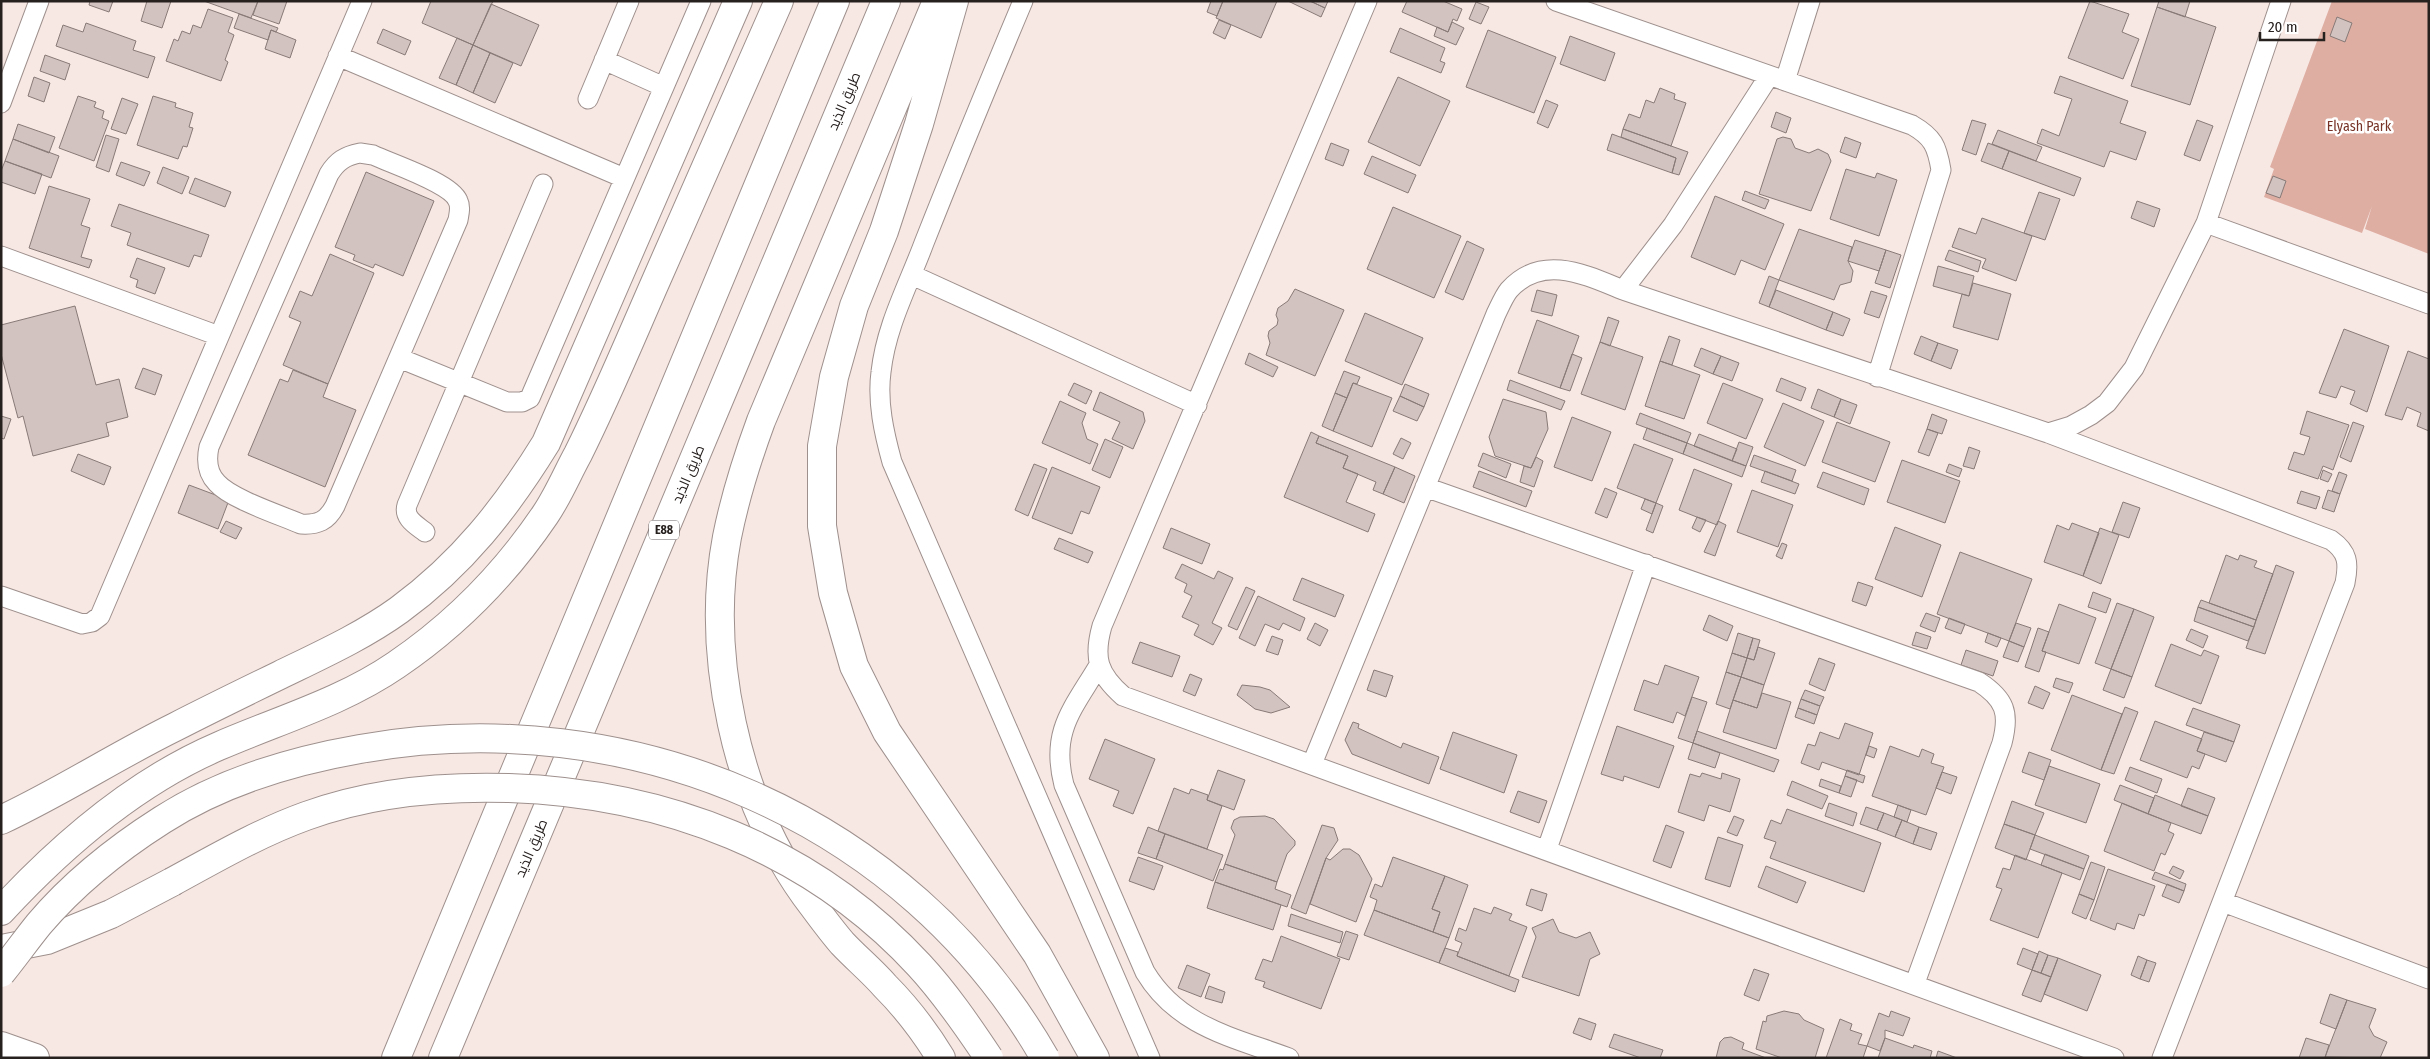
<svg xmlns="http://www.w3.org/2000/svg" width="2430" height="1059" font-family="'Fira Sans Condensed',Cairo,sans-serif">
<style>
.green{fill:#deaea3}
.building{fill:#d2c3c0;stroke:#887a77}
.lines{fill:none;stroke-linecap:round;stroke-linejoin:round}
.minor-casing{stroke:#9e908d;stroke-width:21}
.motorway-casing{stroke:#9e908d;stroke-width:30}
.minor{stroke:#fff;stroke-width:19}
.motorway{stroke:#fff;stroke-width:28}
.motorway-bridge-casing{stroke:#9e908d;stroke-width:30;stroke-linecap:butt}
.motorway-bridge{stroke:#fff;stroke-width:28}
.labels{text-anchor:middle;stroke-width:5;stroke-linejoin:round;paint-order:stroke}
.shield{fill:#fff;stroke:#676362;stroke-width:1}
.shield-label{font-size:12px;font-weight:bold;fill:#26201f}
.street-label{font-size:14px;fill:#26201f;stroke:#fff}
.park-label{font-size:14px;fill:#773327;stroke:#fff}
</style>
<rect width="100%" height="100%" fill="#f8e8e4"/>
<path class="green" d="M2332,1H2429V254L2365,229L2372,206L2362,233L2264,197L2274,169L2270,167Z"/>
<path class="building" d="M90,1H113L109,12L89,5Z
M147,1H171L162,28L141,21Z
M204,1H258L251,18Z
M258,1H287L279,24L253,15Z
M431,1H493L473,45L422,23Z
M1211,1H1223L1217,16L1207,12Z
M1223,1H1277L1261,38L1216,18Z
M1288,1H1310L1325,8L1321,17Z
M1310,1H1328L1325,8Z
M1407,1H1443L1462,9L1457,21L1453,19L1448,32L1402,12Z
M2090,1L2129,14L2122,32L2139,39L2123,79L2068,58Z
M2159,1H2190L2185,17L2157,7Z
M1476,2L1489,7L1481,24L1469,19Z
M491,4L539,25L521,66L473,45Z
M2157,7L2216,27L2190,105L2131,86Z
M208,9L233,18L228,32L234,35L225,60L228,62L221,81L166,61L174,39L178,41L182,31L190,34L193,25L201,28Z
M239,14L278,28L276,32L271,30L268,40L234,28Z
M2337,17L2352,23L2345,42L2330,36Z
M1219,20L1231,25L1225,39L1213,33Z
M1452,22L1464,28L1456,45L1434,36L1437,27L1448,32Z
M86,23L136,41L133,50L155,57L148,78L56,46L63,25L83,32Z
M1400,28L1445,48L1440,61L1445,63L1441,73L1390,52Z
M383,29L411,41L405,55L377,43Z
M271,30L296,40L290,58L265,49Z
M1488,30L1556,57L1534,113L1466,87Z
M1570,36L1615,53L1605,81L1560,64Z
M457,38L473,45L456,85L439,78Z
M473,45L490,53L473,93L456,85Z
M490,53L513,63L495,103L473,93Z
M45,55L70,64L65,80L40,71Z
M2060,76L2128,101L2120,123L2146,132L2136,160L2110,151L2104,167L2037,143L2042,129L2059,136L2072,99L2054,93Z
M34,77L50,83L44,102L28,96Z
M1398,77L1450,101L1420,166L1368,142Z
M1660,88L1675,94L1674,99L1686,103L1671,146L1623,129L1629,114L1640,118L1646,100L1654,103Z
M78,96L96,102L94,107L104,111L102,118L109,121L94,161L59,148Z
M153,96L176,103L175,107L193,113L189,127L193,128L187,147L183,146L178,159L137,145Z
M122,98L138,104L126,134L111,129Z
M1546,100L1558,105L1548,128L1537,123Z
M1776,112L1791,118L1786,133L1771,127Z
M1972,120L1986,124L1976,155L1962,150Z
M2197,120L2213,126L2200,161L2184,155Z
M18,124L55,137L49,153L13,139Z
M1623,129L1688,152L1679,175L1672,173L1676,158L1621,137Z
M1998,130L2042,147L2036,161L1992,144Z
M1612,134L1676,158L1672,173L1607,150Z
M106,135L119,139L109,172L96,167Z
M1783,137L1791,139L1795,148L1809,153L1818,149L1828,154L1831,161L1811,211L1759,194L1777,139Z
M1845,137L1861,143L1856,158L1840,152Z
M13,139L59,156L51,178L5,161Z
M1331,143L1349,150L1343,166L1325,159Z
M1988,143L2009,151L2002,169L1981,161Z
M2009,151L2081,178L2074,196L2002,169Z
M1372,156L1416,175L1408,193L1364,174Z
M5,161L42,174L35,194L1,182V171Z
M121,162L150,172L144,186L116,175Z
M163,167L189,177L182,194L157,183Z
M1846,169L1875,178L1877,173L1897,180L1879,236L1830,219Z
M366,172L434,201L403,276L375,264L373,268L353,260L355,255L335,247Z
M2273,176L2286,181L2280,198L2266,193Z
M195,178L231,192L225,207L189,193Z
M49,186L90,199L81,225L90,228L81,257L92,260L89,268L29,248Z
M1745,191L1769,200L1765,209L1742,200Z
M2039,192L2060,199L2045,240L2024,233Z
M1715,196L1784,224L1765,270L1741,260L1735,275L1691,257Z
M2137,201L2160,209L2154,227L2131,218Z
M119,204L209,235L201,257L194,255L189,267L127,245L131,233L111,226Z
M1393,207L1461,236L1434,298L1367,269Z
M1982,218L2032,236L2016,281L1982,268L1986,259L1952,247L1959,228L1976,234Z
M1799,229L1852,247L1848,261L1853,271L1851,282L1840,285L1834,300L1779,280Z
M1855,240L1886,250L1879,271L1848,261Z
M1467,241L1484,249L1463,300L1445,292Z
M1886,250L1901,255L1890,288L1875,283Z
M1949,250L1981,261L1978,272L1945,260Z
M330,254L374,273L328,384L283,365L301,322L289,317L300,291L312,296Z
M137,258L165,268L155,294L136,287L138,280L130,277Z
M1938,266L1974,276L1969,296L1933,286Z
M1769,276L1779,280L1769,307L1759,303Z
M1973,283L2011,294L1998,340L1953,327L1962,294L1969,296Z
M1295,289L1344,310L1315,376L1266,355L1270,343L1268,336L1269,331L1277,325L1278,320L1276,315L1278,308L1288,301Z
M1537,290L1557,295L1552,316L1531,311Z
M1776,290L1833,312L1826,330L1769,307Z
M1871,291L1887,296L1879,318L1864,313Z
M75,306L96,385L119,379L128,417L106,423L109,436L33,456L23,416L18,418L1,354V325Z
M1833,312L1850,319L1843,336L1826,330Z
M1365,313L1423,338L1402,385L1345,361Z
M1608,317L1619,321L1610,346L1600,342Z
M1537,320L1579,336L1560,388L1518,373Z
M2344,329L2389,346L2367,412L2350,404L2355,391L2341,386L2336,398L2319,393Z
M1669,336L1680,340L1672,365L1660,361Z
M1921,336L1938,343L1931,361L1914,354Z
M1600,342L1643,357L1625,410L1581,394Z
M1938,343L1958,350L1951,369L1931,361Z
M1701,348L1721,356L1713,374L1694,366Z
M2408,351L2429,359V431L2417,426L2421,413L2407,407L2402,420L2385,415Z
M1249,353L1278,367L1273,377L1245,364Z
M1572,354L1582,358L1570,391L1560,388Z
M1721,356L1739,363L1732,381L1713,374Z
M1660,361L1700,375L1684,419L1645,406Z
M143,368L162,375L155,395L135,388Z
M293,370L328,384L323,397L356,410L325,487L248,455L280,379L288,382Z
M1344,371L1360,377L1357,384L1353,383L1347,398L1335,393Z
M1781,378L1806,388L1801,401L1776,391Z
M1510,380L1565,401L1561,410L1507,390Z
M1074,383L1092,391L1086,404L1068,395Z
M1353,383L1392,398L1372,447L1333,431Z
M1723,383L1763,399L1746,439L1707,423Z
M1405,384L1429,394L1424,407L1400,396Z
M1818,389L1841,399L1834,417L1811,408Z
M1100,392L1143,412L1145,421L1133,449L1112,439L1120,422L1093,410Z
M1335,393L1347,398L1333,431L1322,426Z
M1400,396L1424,407L1417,421L1393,411Z
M1503,399L1546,412L1548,429L1531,468L1495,456L1489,437Z
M1841,399L1857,405L1850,424L1834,417Z
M1060,401L1086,413L1082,423L1087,439L1098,444L1090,464L1042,443Z
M1783,403L1824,421L1805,466L1764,447Z
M2307,411L2349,425L2333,470L2323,466L2318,479L2288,469L2294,452L2304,455L2310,437L2300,434Z
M1640,413L1691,433L1687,443L1636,424Z
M1932,414L1947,420L1942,434L1927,429Z
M1,416L11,419L4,439L1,438Z
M1572,417L1611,432L1592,481L1554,467Z
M1837,422L1890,442L1875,482L1822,462Z
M2353,422L2364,426L2351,462L2340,457Z
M1647,428L1687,443L1683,454L1643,439Z
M1927,429L1938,433L1929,456L1918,452Z
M1311,432L1319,436L1316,443L1348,456L1343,468L1358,474L1346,502L1375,514L1368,532L1284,497Z
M1699,434L1737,449L1732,461L1694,446Z
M1319,436L1395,467L1383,494L1373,490L1376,482L1343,468L1348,456L1316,443Z
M1401,438L1411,443L1403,459L1393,454Z
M1105,439L1123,447L1110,478L1092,470Z
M1739,442L1753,447L1746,466L1732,461Z
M1687,443L1746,466L1742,477L1683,454Z
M1634,444L1673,459L1656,503L1617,488Z
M1969,447L1980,451L1974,469L1963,466Z
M1483,453L1511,464L1506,478L1478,466Z
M78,454L111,467L104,485L71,471Z
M1754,455L1796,470L1792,481L1750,466Z
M1536,457L1543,461L1534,487L1520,482L1524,466L1531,468Z
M1902,460L1960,481L1945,523L1887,502Z
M1034,464L1047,469L1028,516L1015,510Z
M1949,464L1962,469L1959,477L1946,472Z
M1052,467L1100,487L1089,514L1081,511L1072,534L1032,518Z
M1395,467L1415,476L1404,503L1383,494Z
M1694,469L1732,484L1717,525L1679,510Z
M2323,470L2332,474L2328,482L2320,479Z
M1479,471L1532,491L1526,507L1473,487Z
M1765,471L1799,484L1795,494L1761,482Z
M1823,472L1869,489L1864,505L1817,487Z
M2339,472L2347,475L2340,494L2332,491Z
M189,485L229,500L218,529L178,513Z
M1605,488L1617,493L1607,518L1595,513Z
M1752,490L1793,505L1778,547L1737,532Z
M2328,490L2340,494L2334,512L2322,508Z
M2301,491L2320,497L2316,509L2297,503Z
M1645,499L1656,503L1652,514L1641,509Z
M2123,502L2140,508L2129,538L2112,532Z
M1656,503L1663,506L1653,533L1646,530Z
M1697,517L1706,520L1700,532L1692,528Z
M226,521L242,528L236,539L220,532Z
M1718,521L1726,525L1715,556L1704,552Z
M2072,523L2099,533L2083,576L2044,562L2057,525L2069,530Z
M1895,527L1941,545L1922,597L1875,579Z
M1171,528L1210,544L1202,564L1163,548Z
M2100,528L2119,535L2101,584L2083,576Z
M1059,538L1093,552L1088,563L1054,549Z
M1782,543L1787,545L1782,559L1776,556Z
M1960,552L2032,579L2009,641L1937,614Z
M2226,555L2238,560L2240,555L2257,561L2254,567L2273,574L2256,620L2209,603Z
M1182,564L1214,579L1218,571L1233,578L1212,623L1222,628L1213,645L1194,635L1199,625L1182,617L1192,596L1184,592L1187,584L1175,578Z
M2276,565L2294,572L2265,654L2246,648Z
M1302,578L1344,595L1335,617L1293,600Z
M1858,582L1873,587L1866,606L1852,601Z
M1246,587L1255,591L1237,630L1228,626Z
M2093,592L2111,599L2106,613L2088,607Z
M1258,596L1305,618L1300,631L1283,623L1279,630L1265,624L1255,646L1239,638Z
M2201,600L2256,620L2254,627L2198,607Z
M2117,603L2134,609L2111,669L2095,663Z
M2059,604L2096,618L2079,664L2042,651Z
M2198,607L2254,627L2248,641L2194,621Z
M2134,609L2154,617L2132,677L2111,669Z
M1926,613L1940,618L1935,632L1920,626Z
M1709,615L1733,626L1727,641L1703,630Z
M1949,618L1965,624L1961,634L1945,628Z
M1315,623L1328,630L1320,646L1307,639Z
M2016,623L2031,628L2024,647L2009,641Z
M2038,628L2049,632L2042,651L2046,652L2039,672L2025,667Z
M2191,629L2208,636L2203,648L2186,640Z
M1916,632L1931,637L1927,649L1912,645Z
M1738,633L1753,638L1747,658L1732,653Z
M1988,633L2001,638L1997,647L1985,642Z
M1272,636L1283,640L1278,655L1266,651Z
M1753,638L1760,640L1754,660L1747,658Z
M2009,641L2024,647L2018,662L2003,657Z
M1140,642L1180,656L1172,677L1132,663Z
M2171,644L2201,656L2204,650L2219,656L2201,704L2155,686Z
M1758,647L1775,653L1764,685L1741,677L1747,658L1754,660Z
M1966,650L1998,661L1993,676L1961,665Z
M1732,653L1747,658L1741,677L1726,672Z
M1819,658L1835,664L1825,691L1809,684Z
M1665,665L1699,677L1685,716L1677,712L1673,723L1634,710L1644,680L1658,685Z
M2111,669L2132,677L2124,698L2103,690Z
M1374,670L1393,676L1386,697L1367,690Z
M1726,672L1741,677L1730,709L1716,704Z
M1190,674L1202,679L1195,696L1183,691Z
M1741,677L1764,685L1757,708L1733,700Z
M2056,678L2073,683L2069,693L2053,687Z
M1242,685L1260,687L1270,690L1290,707L1271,713L1255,709L1237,695Z
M2035,686L2050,693L2043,709L2028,703Z
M1805,690L1824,697L1820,706L1801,699Z
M1762,693L1791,702L1776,749L1723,732L1733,700L1757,708Z
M2072,695L2122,714L2101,770L2051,750Z
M1692,697L1707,702L1693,743L1678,738Z
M1801,699L1820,706L1817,715L1798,708Z
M2125,707L2138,712L2114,774L2101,770Z
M1798,708L1817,715L1814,724L1795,717Z
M2193,708L2240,725L2234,742L2186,725Z
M2155,721L2202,739L2197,751L2205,754L2199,769L2192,766L2187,778L2140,760Z
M1353,722L1359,724L1358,728L1401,748L1403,743L1439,757L1429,784L1352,754L1345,740Z
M1845,723L1873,733L1859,775L1822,762L1819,770L1801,763L1808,744L1815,746L1820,732L1839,739Z
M1617,726L1674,746L1659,788L1624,776L1623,781L1601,774Z
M1697,731L1779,760L1774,772L1693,743Z
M1453,732L1517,755L1504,793L1440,769Z
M2204,732L2234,742L2226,762L2197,751Z
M1105,739L1155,759L1133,814L1113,806L1119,791L1089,779Z
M1693,743L1720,753L1715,768L1688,759Z
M1869,746L1877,749L1874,758L1866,755Z
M1890,746L1919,757L1922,749L1934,754L1931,763L1944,767L1926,815L1872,796Z
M2029,752L2051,760L2044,780L2022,772Z
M2049,766L2100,784L2086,823L2035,805Z
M2130,767L2162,779L2157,793L2125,780Z
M1218,770L1245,780L1234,810L1207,800Z
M1847,770L1865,776L1863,783L1845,776Z
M1942,772L1957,777L1951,794L1936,788Z
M1702,773L1721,779L1722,773L1740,779L1730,812L1709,805L1704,821L1678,812L1690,774L1700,777Z
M1845,776L1857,780L1851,797L1839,793Z
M1821,779L1841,786L1839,793L1819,786Z
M1792,781L1828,796L1822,809L1787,795Z
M2120,785L2154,798L2148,814L2114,800Z
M1174,788L1189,794L1191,789L1208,795L1207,800L1222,806L1207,849L1158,831Z
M2188,788L2215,798L2208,816L2181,806Z
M1518,791L1547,801L1539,823L1510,812Z
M2155,795L2208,816L2201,834L2148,814Z
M2012,801L2044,813L2035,835L2004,824Z
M1829,803L1857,813L1853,826L1825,816Z
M2122,803L2171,823L2168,831L2174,834L2165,855L2161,853L2154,871L2104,851Z
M1898,805L1911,810L1907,822L1894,817Z
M1866,807L1884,813L1877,830L1860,824Z
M1787,809L1881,843L1864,892L1770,858L1776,842L1764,838L1771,820L1781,824Z
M1884,813L1902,820L1895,837L1877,830Z
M1265,816L1274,819L1295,841V845L1287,854L1277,882L1225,864L1235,835L1231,828L1234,820L1240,817Z
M1734,816L1744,820L1737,836L1727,832Z
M1902,820L1919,827L1913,844L1895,837Z
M2004,824L2035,835L2026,860L1995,848Z
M1322,825L1334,828L1338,840L1326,858L1306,914L1291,908Z
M1666,825L1684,832L1671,868L1653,861Z
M1148,827L1165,834L1156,859L1138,853Z
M1919,827L1937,833L1931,850L1913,844Z
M1165,834L1223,855L1213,881L1156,859Z
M2035,835L2089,856L2084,869L2030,849Z
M1718,837L1743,845L1730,887L1705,879Z
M1343,849H1350L1359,855L1372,879L1356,922L1310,904L1326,858L1330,860Z
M2045,854L2084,869L2080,880L2041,865Z
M2015,855L2062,873L2038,938L1990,920L2002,889L1996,887L2003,868L2010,870Z
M1138,857L1163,866L1154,890L1129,881Z
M1393,857L1445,876L1432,909L1440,912L1433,932L1374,910L1377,900L1370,897L1375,884L1382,887Z
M2091,862L2105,867L2094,900L2079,894Z
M1225,864L1277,882L1275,889L1291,895L1287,907L1215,882L1220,869L1223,870Z
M1766,866L1806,882L1797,903L1758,887Z
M2173,866L2184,871L2180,879L2169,873Z
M2108,869L2155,886L2144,916L2139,914L2134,929L2117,923L2115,930L2090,920Z
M2155,872L2186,884L2184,891L2152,879Z
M1445,876L1468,885L1449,938L1433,932L1440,912L1432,909Z
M1215,882L1281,905L1273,930L1207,908Z
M2167,884L2184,891L2179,903L2162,896Z
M1531,889L1547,894L1542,911L1526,905Z
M2079,894L2094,900L2086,919L2072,913Z
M1494,907L1512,914L1509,920L1527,927L1509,976L1457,956L1462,943L1455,940L1459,928L1466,931L1474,908L1491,914Z
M1374,910L1449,938L1439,963L1364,935Z
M1291,914L1343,932L1340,943L1288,926Z
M1553,919L1559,932L1576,938L1590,932L1600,954L1590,959L1579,996L1522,977L1536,937L1532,928Z
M1346,931L1358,935L1349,960L1337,956Z
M1281,936L1340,959L1321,1009L1263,987L1265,982L1255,979L1263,959L1272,962Z
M1445,948L1458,952L1457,956L1519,980L1515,992L1439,963Z
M2023,948L2038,954L2032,970L2017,964Z
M2039,951L2048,955L2041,973L2032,970Z
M2048,955L2058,958L2051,977L2041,973Z
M2138,956L2147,960L2140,979L2131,975Z
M2058,958L2101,975L2087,1011L2044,994Z
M2147,960L2156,963L2149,982L2140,979Z
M1187,965L1210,974L1201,997L1178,988Z
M1754,969L1769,974L1759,1001L1744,995Z
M2032,970L2051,977L2041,1002L2022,995Z
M1209,986L1225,992L1222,1003L1205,998Z
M2330,994L2347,1000L2336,1029L2320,1023Z
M2347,1000L2376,1009L2369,1027L2374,1036L2387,1042L2380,1058L2325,1057Z
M1784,1011L1799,1014L1804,1020L1824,1029L1815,1058H1782L1756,1049L1763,1021L1766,1022L1767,1016Z
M1891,1011L1910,1018L1903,1036L1885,1030V1038L1880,1051L1867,1046L1879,1013L1889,1017Z
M1579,1018L1596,1024L1591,1040L1573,1033Z
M1840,1019L1852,1024L1850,1030L1862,1034L1858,1044L1867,1046L1863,1058H1826Z
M1614,1034L1663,1050L1660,1058H1641L1609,1047Z
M1731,1037L1744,1043L1742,1049L1766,1058H1716L1720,1042L1724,1038Z
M1885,1038L1913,1048L1914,1045L1932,1051L1930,1058H1878Z
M2306,1038L2329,1045L2325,1058H2299Z
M1938,1051L1957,1058H1936Z"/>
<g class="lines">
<g class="minor-casing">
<path id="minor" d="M1023,1C989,82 956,162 924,243C908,286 886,326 881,372C877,402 884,433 892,462L1150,1058
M1367,1L1102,626C1093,658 1098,674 1123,696L2114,1058
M1556,1L1912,125C1933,137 1937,146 1941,170L1877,377
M338,56L624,178
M604,60L664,87
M1785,81L1810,1
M588,99L629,1
M1,103L39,1
M360,153L373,155C392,164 451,183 458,201C461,207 459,214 458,220L335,506C327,521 318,525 301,524C280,515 231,499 217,483C207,473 206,461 209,447L329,174C337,161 345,156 360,153Z
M2206,223L2429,304
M1,256L219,336
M912,275L1197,405
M1623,290L1673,225L1769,76
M399,358L507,402H522L530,398L701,1
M2048,433L2071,426L2091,415L2107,403L2134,368L2206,223L2281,1
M1425,487L1979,682C2005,699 2010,713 2002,743L1915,983
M425,532C416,525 403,518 407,505L543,184
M1,596L82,624L92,622L100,616L362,1
M1099,665C1073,709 1050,731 1064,785L1145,972C1178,1027 1233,1037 1289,1058
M1312,764L1496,314C1500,306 1504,296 1509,290C1542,253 1586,275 1623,290L2048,433L2331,540C2348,552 2349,563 2345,583L2162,1058
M1547,849L1646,564
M2223,902L2429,979"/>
</g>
<g class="motorway-casing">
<path id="motorway" d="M937,1L761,421C747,459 735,497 727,537C705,653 736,799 805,895C817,911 829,928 842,943C856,958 872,971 885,986C906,1007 925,1032 941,1058
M954,1L919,124L884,231L854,306L834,377L822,446V526L833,593L854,666L887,732L1037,954L1095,1058
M1,820C61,792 116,756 175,727C210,709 245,692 280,675C321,655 363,636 399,610C462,564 506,508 546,443L738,1
M1,911C63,844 135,782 219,746C279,720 342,702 396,665C455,625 505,574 545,515C558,496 567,474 578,454C606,398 630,340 655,283C697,189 738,95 779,1
M1,949L47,940L111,914L172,882
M1,1046L35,1058
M396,1058L835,1
M443,1058L886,1"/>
</g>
<use href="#minor" class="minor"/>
<use href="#motorway" class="motorway"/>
<g class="motorway-bridge-casing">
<path id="motorway-bridge" d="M172,882C216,858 259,833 306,816C371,792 440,786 509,788C664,793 812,849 919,965C945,993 967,1025 989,1058
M1,973C14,957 26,940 39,924C73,884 118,848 162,820C221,782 291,761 360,749C629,701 907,817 1045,1058"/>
</g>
<use href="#motorway-bridge" class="motorway-bridge"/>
</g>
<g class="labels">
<rect class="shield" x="649" y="520.5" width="30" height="19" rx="4"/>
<g class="shield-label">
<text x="664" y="534">E88</text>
</g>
<g class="street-label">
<text transform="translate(844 101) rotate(-67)" y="5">طريق الذيد</text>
<text transform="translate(688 474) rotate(-67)" y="5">طريق الذيد</text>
<text transform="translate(531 848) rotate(-67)" y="5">طريق الذيد</text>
</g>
<g class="park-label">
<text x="2359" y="131">Elyash Park</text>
</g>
</g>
<rect width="2430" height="1059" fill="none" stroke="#26201f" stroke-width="5"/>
<path d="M2260 32v8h64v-8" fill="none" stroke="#26201f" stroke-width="2.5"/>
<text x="2268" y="32" font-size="15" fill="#26201f" stroke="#ffffff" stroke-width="4" paint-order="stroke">20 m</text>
</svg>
